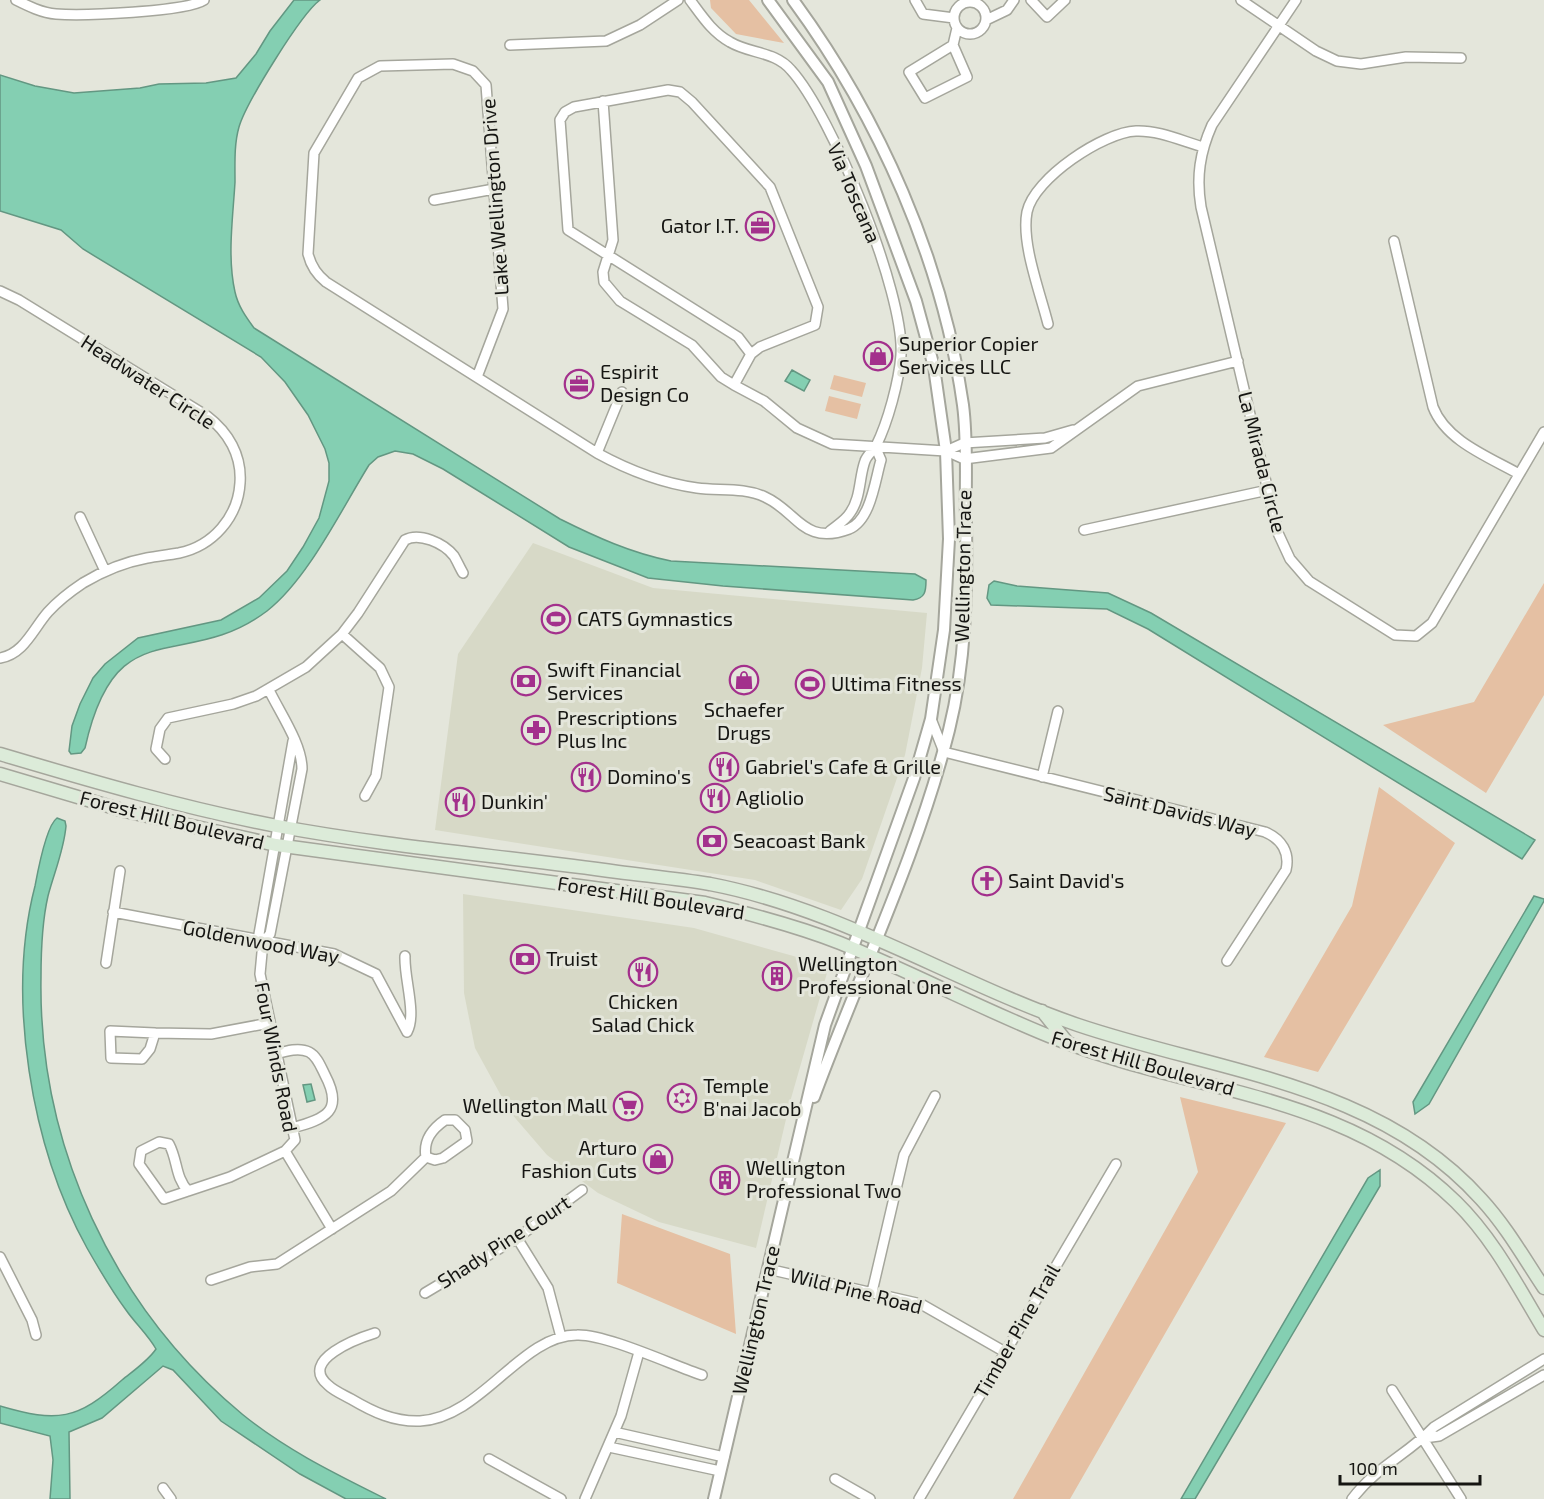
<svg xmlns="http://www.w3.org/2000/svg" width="1544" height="1499" font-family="'Exo 2',sans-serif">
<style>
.built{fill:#d7d9c7}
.green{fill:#e5c0a3}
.water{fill:#84cfb2;stroke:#639782;stroke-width:1.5}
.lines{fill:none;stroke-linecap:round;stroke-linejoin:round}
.minor-casing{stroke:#a5a69c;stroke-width:12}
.tertiary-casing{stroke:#a5a69c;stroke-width:14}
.secondary-casing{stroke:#a5a69c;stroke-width:15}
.minor{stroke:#fff;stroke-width:9}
.tertiary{stroke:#fff;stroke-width:10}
.secondary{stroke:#dcebd9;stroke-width:12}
.labels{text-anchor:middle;stroke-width:6;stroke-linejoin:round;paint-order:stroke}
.street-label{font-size:20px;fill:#151512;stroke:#e4e6db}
.poi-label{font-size:20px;fill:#151512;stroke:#e4e6db;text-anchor:start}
</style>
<rect width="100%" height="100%" fill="#e4e6db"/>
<path class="built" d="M533,543L653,588L927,613L922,668L905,755L862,879L841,910L755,880L435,830L458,654Z
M463,894L694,928L829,966L790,1102L756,1248L659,1222L598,1193L547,1155L510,1112L475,1048L464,993Z"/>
<path class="green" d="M710,0H749L784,43L736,34L711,8Z
M834,375L866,383L862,397L830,389Z
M829,396L861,404L857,419L825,411Z
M1544,583V695L1486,793L1383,725L1474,702Z
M1379,787L1455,843L1318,1072L1264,1057L1352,906Z
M1180,1097L1286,1123L1070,1499H1013L1198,1172Z
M622,1214L730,1254L736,1334L617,1283Z"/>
<path class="water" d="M294,0H320C301,14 246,103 239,127C234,144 235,164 235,182C233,217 227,257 235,292C238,306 246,317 254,328L560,519C596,537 631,553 671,561L915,574L926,580C926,592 925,598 913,600L723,586L648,578L569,547L443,469L413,454L395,451L378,457L369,465C341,510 308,579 267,611C183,674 116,607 85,748L81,753L71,754L69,751L72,726L80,704L93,678L105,664L138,638L221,620L259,598L287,571L303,547L319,518L329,481V463L325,449L308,415L285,382L261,357L83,249L61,230L0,211V75L35,86L74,93L140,88L159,84L206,83L236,78L256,54L270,31Z
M792,370L810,380L804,391L785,381Z
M994,581L1017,586L1108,593L1151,613L1535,840L1522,859L1148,629L1107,609L991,605L987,598L989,585Z
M57,818L65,821L66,826C64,850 54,873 48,896C42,922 41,950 41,977C38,1145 113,1307 242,1414C286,1450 336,1474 386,1499H346L300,1474L221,1421L173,1370L163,1366L102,1418L69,1432L70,1499H50L53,1460L50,1436L0,1423V1406C58,1423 77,1420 122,1380C133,1371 148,1361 156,1349C148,1335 135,1323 126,1310C111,1290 99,1269 87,1248C31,1147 6,998 35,886C38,870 46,826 57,818Z
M1534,896L1544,899V901L1429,1104L1415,1114L1413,1102Z
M311,1084L315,1100L307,1102L303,1085Z
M1380,1170V1186L1195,1499H1181L1368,1178Z"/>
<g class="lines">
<g class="minor-casing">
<path id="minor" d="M16,0C28,6 42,13 56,14C81,16 186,12 204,0
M690,0C702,16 712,32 730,42C750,54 775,51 791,70C832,115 905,294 901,355C899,381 888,422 876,446C873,451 867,455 865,461C859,477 861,498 850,513C846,520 836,526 830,531
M915,0L923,14L954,18
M1031,0L1047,17L1065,0
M1241,0L1316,51L1337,61L1361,64L1406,57L1461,58
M1296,0L1212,125C1200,152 1196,177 1201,207L1278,533L1290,559L1309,581L1395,635L1416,636L1432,623L1544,432
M954 18a16 16 0 1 1 32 0a16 16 0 1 1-32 0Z
M986,20L1007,10L1014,0
M510,45L606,41L640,25L678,0
M953,45L909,72L925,98L967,77L953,45L957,28
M603,101L613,240L603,272L604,282L620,301L692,345L721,377L734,385
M434,200L494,189
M1394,241L1433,407C1446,441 1489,457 1519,474
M0,291L19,300L207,416C228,432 242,455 240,483C238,517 213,546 179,553C168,555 158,556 147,558C125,562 103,571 83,583C71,591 58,601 48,612C33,629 24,654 0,658
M1048,324C1040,292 1021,243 1027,212C1034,178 1104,132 1136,131C1158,130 1182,141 1203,147
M751,354L738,337L568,230L560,120L565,112L574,107L668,90L680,92L692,102L770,187L818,307L815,325L760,347L751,354L734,385L764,401L797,428L832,444L946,451L964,459L1051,448L1138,386L1238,361
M477,377L503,309L486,85L473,71L453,64L380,66L358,78L314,153L308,254C311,266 316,274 326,282L597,453C628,470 661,483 697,488C719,491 744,487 765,497C798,512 803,546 849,529C871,520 875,480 881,460L875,446
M946,451L964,443L1045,438L1073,430
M597,453L622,392
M80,517L105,571
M1084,530L1268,490
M342,634L380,668L389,687L376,776L365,796
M269,690C280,713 302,744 302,769L270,934L263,942L260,974L295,1140L285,1151L332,1229
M931,719L944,752L1265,832C1282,839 1290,853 1286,870L1227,961
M165,759L156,749L160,729L168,718L233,704L256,696L306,667L342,634L358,613L405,540C419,532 444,543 454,556C457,561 460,568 463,573
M1042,777L1058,711
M113,912L334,954L376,974L407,1032
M263,942L259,934L293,741
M405,956C404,979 417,1014 407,1032
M106,963L120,871
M110,1031L155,1033L150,1049L142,1059L111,1058Z
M155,1033L211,1034L269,1023
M276,1054C286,1051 299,1047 309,1052C317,1056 321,1067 325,1075C344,1111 326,1119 292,1128
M188,1191C175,1177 178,1161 169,1144L159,1142L141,1151L139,1164L164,1199L230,1177L285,1151
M517,1238L548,1288L561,1337
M0,1257L32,1320L36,1335
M768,1269L921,1304L1005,1352
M211,1280L250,1267L277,1264L391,1191L426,1157L435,1160L443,1158L467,1141L465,1130L455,1120H445C432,1129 423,1140 426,1157
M872,1292L904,1155L935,1096
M425,1293L517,1238L582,1190
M375,1333C359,1338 298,1360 328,1385C334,1391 344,1395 351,1399C373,1412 394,1422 420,1421C481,1418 521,1335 577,1335C606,1334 672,1365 702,1375
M1392,1390L1461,1499
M614,1432L724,1457
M1424,1438L1439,1436L1544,1375
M609,1447L720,1471
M489,1459L561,1499
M835,1479L870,1499
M163,1488L171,1499
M585,1499L621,1416L639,1352
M919,1499L1116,1164
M1352,1499C1377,1466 1407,1455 1434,1427L1544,1359"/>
</g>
<g class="tertiary-casing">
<path id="tertiary" d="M793,0C879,117 943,261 963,405C968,443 965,484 966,522C967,592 966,662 949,730C917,857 859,975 814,1097
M714,1499L825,1025L914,778L931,719L944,630L949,539L946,451L934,367L916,301L866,166L828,82L768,0"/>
</g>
<g class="secondary-casing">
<path id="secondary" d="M0,754C91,781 183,808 277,826C389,847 504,856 618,872C649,876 680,879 710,884C841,909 953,982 1078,1025C1217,1072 1377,1083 1481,1199C1506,1226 1524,1258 1544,1288
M0,774L125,811L276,845L705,903C751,914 797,926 840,943C914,973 985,1011 1059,1040C1195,1093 1345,1093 1456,1202C1493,1238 1517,1285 1544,1330
M1042,1011L1067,1042"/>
</g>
<use href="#minor" class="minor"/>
<use href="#tertiary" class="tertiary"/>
<use href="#secondary" class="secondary"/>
</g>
<defs>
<g id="office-ring" transform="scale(1.5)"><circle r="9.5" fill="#e4e6db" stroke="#a3308c" stroke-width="1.5"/><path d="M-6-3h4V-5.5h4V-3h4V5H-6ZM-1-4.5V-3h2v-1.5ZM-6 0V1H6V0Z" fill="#a3308c"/></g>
<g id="shop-ring" transform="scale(1.5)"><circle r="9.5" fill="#e4e6db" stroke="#a3308c" stroke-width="1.5"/><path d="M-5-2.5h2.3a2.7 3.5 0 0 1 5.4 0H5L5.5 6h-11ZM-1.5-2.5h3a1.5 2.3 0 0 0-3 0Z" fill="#a3308c"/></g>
<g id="stadium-ring" transform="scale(1.5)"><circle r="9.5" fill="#e4e6db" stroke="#a3308c" stroke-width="1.5"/><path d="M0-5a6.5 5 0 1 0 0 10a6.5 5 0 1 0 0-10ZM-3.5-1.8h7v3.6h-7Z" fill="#a3308c"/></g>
<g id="bank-ring" transform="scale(1.5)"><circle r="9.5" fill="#e4e6db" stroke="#a3308c" stroke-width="1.5"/><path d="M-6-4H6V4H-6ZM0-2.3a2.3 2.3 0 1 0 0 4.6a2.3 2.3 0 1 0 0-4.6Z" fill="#a3308c"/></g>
<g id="pharmacy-ring" transform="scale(1.5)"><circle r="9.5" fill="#e4e6db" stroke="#a3308c" stroke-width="1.5"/><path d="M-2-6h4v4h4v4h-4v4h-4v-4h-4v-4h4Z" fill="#a3308c"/></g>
<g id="restaurant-ring" transform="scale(1.5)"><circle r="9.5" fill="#e4e6db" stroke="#a3308c" stroke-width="1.5"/><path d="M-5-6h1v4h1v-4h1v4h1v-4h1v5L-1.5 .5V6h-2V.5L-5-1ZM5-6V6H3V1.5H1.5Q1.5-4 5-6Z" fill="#a3308c"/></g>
<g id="church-ring" transform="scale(1.5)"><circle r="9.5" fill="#e4e6db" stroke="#a3308c" stroke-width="1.5"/><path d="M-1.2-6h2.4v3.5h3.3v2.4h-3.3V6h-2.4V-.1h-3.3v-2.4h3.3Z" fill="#a3308c"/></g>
<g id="building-ring" transform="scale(1.5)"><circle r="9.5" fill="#e4e6db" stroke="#a3308c" stroke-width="1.5"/><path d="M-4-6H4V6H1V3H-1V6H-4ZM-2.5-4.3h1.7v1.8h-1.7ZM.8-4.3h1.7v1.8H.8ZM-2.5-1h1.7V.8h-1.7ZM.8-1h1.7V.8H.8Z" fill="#a3308c"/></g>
<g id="synagogue-ring" transform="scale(1.5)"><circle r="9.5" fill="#e4e6db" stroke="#a3308c" stroke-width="1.5"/><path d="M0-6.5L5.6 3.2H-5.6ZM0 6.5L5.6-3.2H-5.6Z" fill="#a3308c"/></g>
<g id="supermarket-ring" transform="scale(1.5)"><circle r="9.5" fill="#e4e6db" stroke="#a3308c" stroke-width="1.5"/><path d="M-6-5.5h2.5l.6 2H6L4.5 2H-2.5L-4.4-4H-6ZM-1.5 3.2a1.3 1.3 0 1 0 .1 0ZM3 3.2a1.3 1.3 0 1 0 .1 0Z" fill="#a3308c"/></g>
</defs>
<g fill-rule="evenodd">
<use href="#office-ring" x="760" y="226"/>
<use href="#shop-ring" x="878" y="356"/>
<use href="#office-ring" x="579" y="384"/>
<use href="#stadium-ring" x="556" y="619"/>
<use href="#shop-ring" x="744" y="680"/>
<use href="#bank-ring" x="526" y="681"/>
<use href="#stadium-ring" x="810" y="684"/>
<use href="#pharmacy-ring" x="536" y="730"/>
<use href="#restaurant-ring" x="724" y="767"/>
<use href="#restaurant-ring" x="586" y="777"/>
<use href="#restaurant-ring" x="715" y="798"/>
<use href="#restaurant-ring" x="460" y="802"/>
<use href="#bank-ring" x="712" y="841"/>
<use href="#church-ring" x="987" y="881"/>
<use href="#bank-ring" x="525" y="959"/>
<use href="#restaurant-ring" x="643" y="972"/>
<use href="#building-ring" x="777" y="976"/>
<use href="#synagogue-ring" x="682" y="1098"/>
<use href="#supermarket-ring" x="628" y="1106"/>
<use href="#shop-ring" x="658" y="1159"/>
<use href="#building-ring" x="725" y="1180"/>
</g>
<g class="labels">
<g class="street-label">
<text transform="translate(854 193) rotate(67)" y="7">Via Toscana</text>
<text transform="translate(495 197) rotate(-94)" y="7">Lake Wellington Drive</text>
<text transform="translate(148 382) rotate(33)" y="7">Headwater Circle</text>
<text transform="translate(1262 462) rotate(76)" y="7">La Mirada Circle</text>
<text transform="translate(963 566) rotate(-89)" y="7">Wellington Trace</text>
<text transform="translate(1180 812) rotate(14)" y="7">Saint Davids Way</text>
<text transform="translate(172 820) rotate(14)" y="7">Forest Hill Boulevard</text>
<text transform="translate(651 898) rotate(9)" y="7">Forest Hill Boulevard</text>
<text transform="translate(261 942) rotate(11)" y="7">Goldenwood Way</text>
<text transform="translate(276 1057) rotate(79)" y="7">Four Winds Road</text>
<text transform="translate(1143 1063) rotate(16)" y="7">Forest Hill Boulevard</text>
<text transform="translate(504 1242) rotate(-33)" y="7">Shady Pine Court</text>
<text transform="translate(856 1291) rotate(14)" y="7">Wild Pine Road</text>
<text transform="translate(756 1320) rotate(-77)" y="7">Wellington Trace</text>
<text transform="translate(1017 1331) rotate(-60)" y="7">Timber Pine Trail</text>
</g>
<g class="poi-label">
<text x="739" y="233" text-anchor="end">Gator I.T.</text>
<text x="899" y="351">Superior Copier<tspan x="899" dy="23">Services LLC</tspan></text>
<text x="600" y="379">Espirit<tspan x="600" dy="23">Design Co</tspan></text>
<text x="577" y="626">CATS Gymnastics</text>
<text x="547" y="677">Swift Financial<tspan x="547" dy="23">Services</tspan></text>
<text x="831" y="691">Ultima Fitness</text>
<text x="744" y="717" text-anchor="middle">Schaefer<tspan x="744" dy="23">Drugs</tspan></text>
<text x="557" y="725">Prescriptions<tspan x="557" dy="23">Plus Inc</tspan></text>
<text x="745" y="774">Gabriel's Cafe &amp; Grille</text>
<text x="607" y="784">Domino's</text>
<text x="736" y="805">Agliolio</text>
<text x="481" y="809">Dunkin'</text>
<text x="733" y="848">Seacoast Bank</text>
<text x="1008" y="888">Saint David's</text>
<text x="546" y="966">Truist</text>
<text x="798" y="971">Wellington<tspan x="798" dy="23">Professional One</tspan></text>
<text x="643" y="1009" text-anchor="middle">Chicken<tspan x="643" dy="23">Salad Chick</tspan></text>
<text x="703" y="1093">Temple<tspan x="703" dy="23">B'nai Jacob</tspan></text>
<text x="607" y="1113" text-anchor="end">Wellington Mall</text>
<text x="637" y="1155" text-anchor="end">Arturo<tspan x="637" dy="23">Fashion Cuts</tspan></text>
<text x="746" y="1175">Wellington<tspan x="746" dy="23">Professional Two</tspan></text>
</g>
</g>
<path d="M1340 1475v9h140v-9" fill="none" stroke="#151512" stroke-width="3"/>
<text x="1349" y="1475" font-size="18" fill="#151512" stroke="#e4e6db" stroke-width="4.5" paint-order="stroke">100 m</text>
</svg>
